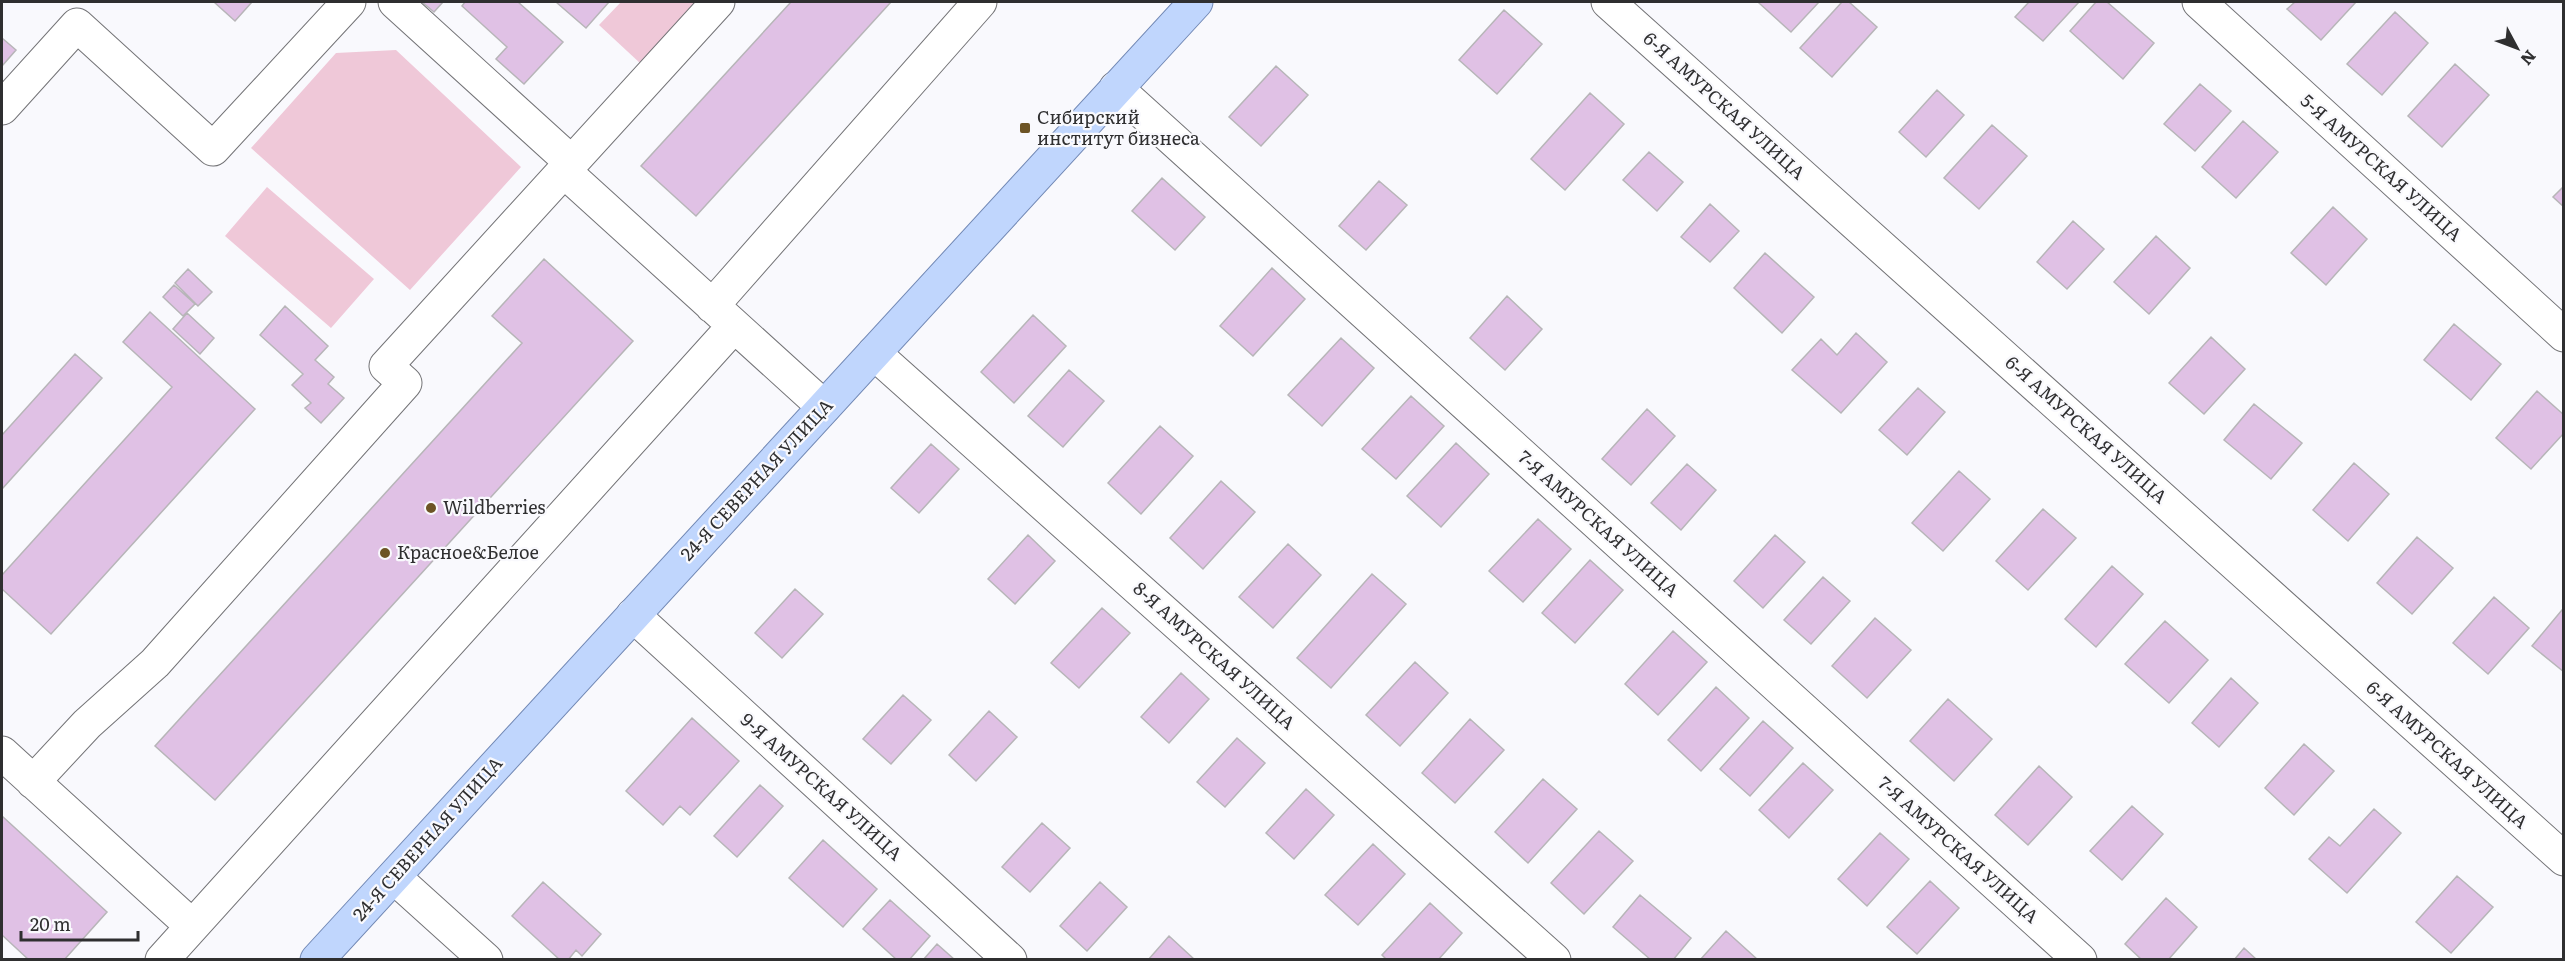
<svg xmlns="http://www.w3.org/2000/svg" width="2565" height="961" font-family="Literata,serif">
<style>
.green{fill:#efc8d8}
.building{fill:#e0c1e5;stroke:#b7b5b8;stroke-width:1.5}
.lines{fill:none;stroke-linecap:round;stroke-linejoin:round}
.minor-casing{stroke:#737376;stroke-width:35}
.major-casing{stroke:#7289b5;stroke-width:35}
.minor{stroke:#fff;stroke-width:33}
.major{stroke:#c0d6fd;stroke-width:33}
.poi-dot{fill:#6d5425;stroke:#f9f9fd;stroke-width:2}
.labels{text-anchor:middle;stroke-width:4.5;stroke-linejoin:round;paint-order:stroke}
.street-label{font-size:18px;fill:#2f2f30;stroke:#f9f9fd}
.poi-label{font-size:18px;fill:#2f2f30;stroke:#f9f9fd;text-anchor:start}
</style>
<rect width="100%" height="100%" fill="#f9f9fd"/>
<path class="green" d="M621,2H699L641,64L599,25Z
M396,50L521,167L410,290L251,148L336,53Z
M267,187L374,279L331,328L225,236Z"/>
<path class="building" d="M214,2H252L235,21Z
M422,2H443L434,12Z
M465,2H518L563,42L524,84L496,59L507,47L462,6Z
M556,2H609L586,28Z
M791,2H891L696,216L641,166Z
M1761,2H1819L1791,32L1759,3Z
M1842,2H1849L1877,27L1832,77L1800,48Z
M2029,2H2079L2043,41L2015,17Z
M2096,2H2107L2154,43L2123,79L2070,31Z
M2295,2H2356L2321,40L2287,9Z
M1504,10L1542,44L1497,94L1459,60Z
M2395,12L2428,43L2382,95L2347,64Z
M2,38L16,50L2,66Z
M2455,64L2489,95L2442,147L2408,116Z
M1276,66L1308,95L1261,146L1229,117Z
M2200,84L2231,111L2195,151L2164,124Z
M1937,90L1964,115L1926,157L1899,132Z
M1590,93L1624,124L1565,190L1531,159Z
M2243,121L2278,152L2236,198L2202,167Z
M1992,125L2027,156L1979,209L1944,178Z
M1649,152L1683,182L1657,211L1623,180Z
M1162,178L1205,217L1175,250L1132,211Z
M1379,181L1407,205L1366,250L1339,226Z
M2564,186V207L2553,197Z
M1710,204L1739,231L1710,262L1681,237Z
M2333,207L2367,239L2326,285L2291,253Z
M2073,221L2104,249L2067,289L2037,262Z
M2156,236L2190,268L2149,314L2114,282Z
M1765,253L1814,297L1782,333L1734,288Z
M544,259L633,341L215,800L155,746L522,343L492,316Z
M1272,268L1305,299L1253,356L1220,326Z
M188,269L212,292L198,306L175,283Z
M174,285L195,304L183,316L163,297Z
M1507,296L1542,329L1505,370L1470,338Z
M285,306L328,346L315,360L334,377L328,384L344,398L321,423L305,408L311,403L292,385L303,374L260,335Z
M150,312L255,409L51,634L2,589V575L172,387L123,342Z
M187,313L214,338L200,354L173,329Z
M1033,315L1066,346L1014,403L981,372Z
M2454,324L2501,364L2471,400L2424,360Z
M1856,333L1887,362L1841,413L1792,370L1821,339L1837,355Z
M2211,337L2245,369L2204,414L2169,383Z
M1341,338L1374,368L1322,426L1288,395Z
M75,354L102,378L2,489V435Z
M1069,370L1104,401L1063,447L1028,416Z
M1918,388L1945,412L1907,455L1879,430Z
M2537,391L2564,415V433L2531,469L2496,438Z
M1411,396L1444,426L1396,479L1362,449Z
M2254,404L2302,443L2271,479L2224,440Z
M1647,409L1675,436L1631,485L1602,459Z
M1160,426L1193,456L1141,514L1108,483Z
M1456,443L1489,474L1441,527L1407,496Z
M931,444L959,469L919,513L891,488Z
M2354,463L2389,494L2348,541L2313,510Z
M1687,464L1716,490L1681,530L1651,503Z
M1959,471L1990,499L1943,551L1912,523Z
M1221,481L1255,512L1203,569L1170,538Z
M2043,509L2076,538L2028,590L1996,561Z
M1538,519L1571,549L1523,602L1489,571Z
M1028,535L1055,561L1015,604L988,579Z
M1775,535L1805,562L1763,608L1734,581Z
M2417,537L2453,568L2412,614L2377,583Z
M1288,544L1321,575L1273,628L1239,597Z
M1590,560L1623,590L1575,643L1542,613Z
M2112,566L2143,594L2096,647L2065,619Z
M1372,574L1406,604L1331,688L1297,658Z
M1823,577L1850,601L1811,644L1784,620Z
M795,589L823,614L782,658L755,633Z
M2494,597L2529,628L2488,674L2453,643Z
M1102,608L1130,633L1079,688L1051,663Z
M2562,610L2564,611V672L2532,646Z
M1875,618L1911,650L1867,698L1832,666Z
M2165,621L2208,660L2169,703L2125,664Z
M1673,631L1707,662L1658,715L1625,684Z
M1415,662L1448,693L1400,746L1366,715Z
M1181,673L1209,699L1169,743L1141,717Z
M2231,678L2258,703L2219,747L2192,723Z
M1716,687L1749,718L1701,771L1668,740Z
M903,695L931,720L891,764L863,739Z
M1948,699L1992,739L1954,781L1910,741Z
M989,711L1017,737L976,781L949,755Z
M692,718L739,761L690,815L680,806L663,825L626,791Z
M1470,719L1504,750L1455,803L1422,773Z
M1763,721L1793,748L1750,796L1720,769Z
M1237,738L1265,763L1225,807L1197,782Z
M2304,744L2334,771L2294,815L2265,788Z
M1803,763L1833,790L1789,838L1759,810Z
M2039,766L2072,797L2028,845L1995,815Z
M1543,779L1577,809L1528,863L1495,832Z
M760,785L783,806L737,857L714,836Z
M1306,789L1334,815L1294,859L1266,833Z
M2132,806L2163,834L2122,880L2090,851Z
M2374,809L2401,833L2347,893L2309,859L2329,837L2340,846Z
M2,816L107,912L64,960H29L2,935Z
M1042,823L1070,848L1030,892L1002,867Z
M1599,831L1633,861L1584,914L1551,883Z
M1880,833L1909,859L1867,906L1838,879Z
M823,840L877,889L843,927L789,878Z
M1373,844L1405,874L1358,925L1325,895Z
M2457,876L2493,907L2451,953L2416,922Z
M1930,881L1959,908L1917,954L1887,927Z
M543,882L601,934L582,956L576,950L568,960H560L512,916Z
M1100,882L1127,907L1087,951L1060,926Z
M1640,895L1691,938L1673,960H1651L1613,927Z
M2166,898L2197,927L2168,960H2142L2125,944Z
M890,900L930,936L909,960H897L863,929Z
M1430,903L1462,933L1438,960H1387L1382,955Z
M1726,931L1758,960H1700Z
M1169,936L1195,960H1148Z
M937,944L955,960H923Z
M2244,948L2257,960H2234Z"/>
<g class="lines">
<g class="minor-casing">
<path id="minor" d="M395,2L571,162
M1608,2L2564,859
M2199,2L2564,335
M1116,88L2080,960
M2,108L77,25L213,149L349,2
M564,171L824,407
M712,306L980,2
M874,353L1554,960
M633,615L1010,960
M2,753L192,926
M33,782L87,724L155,663L405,383L386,366L718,2
M394,877L486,960
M162,960L734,326"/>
</g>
<g class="major-casing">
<path id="major" d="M317,960L1196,2"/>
</g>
<use href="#minor" class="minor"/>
<use href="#major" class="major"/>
</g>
<g class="poi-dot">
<rect x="1019" y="122" width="12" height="12" rx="3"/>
<circle cx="431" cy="508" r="6"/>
<circle cx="385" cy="553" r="6"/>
</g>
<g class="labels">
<g class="street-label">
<text transform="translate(1724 106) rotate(42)" y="6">6-Я АМУРСКАЯ УЛИЦА</text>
<text transform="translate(2381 168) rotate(42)" y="6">5-Я АМУРСКАЯ УЛИЦА</text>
<text transform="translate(2086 430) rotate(42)" y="6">6-Я АМУРСКАЯ УЛИЦА</text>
<text transform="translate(757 480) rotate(-47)" y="6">24-Я СЕВЕРНАЯ УЛИЦА</text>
<text transform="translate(1598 524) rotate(42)" y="6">7-Я АМУРСКАЯ УЛИЦА</text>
<text transform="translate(1214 656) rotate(42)" y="6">8-Я АМУРСКАЯ УЛИЦА</text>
<text transform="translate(2447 755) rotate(42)" y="6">6-Я АМУРСКАЯ УЛИЦА</text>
<text transform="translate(821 787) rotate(42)" y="6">9-Я АМУРСКАЯ УЛИЦА</text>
<text transform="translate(428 839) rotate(-48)" y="6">24-Я СЕВЕРНАЯ УЛИЦА</text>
<text transform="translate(1958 850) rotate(42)" y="6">7-Я АМУРСКАЯ УЛИЦА</text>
</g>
<g class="poi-label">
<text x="1037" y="124">Сибирский<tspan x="1037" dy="21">институт бизнеса</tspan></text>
<text x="443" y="514">Wildberries</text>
<text x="397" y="559">Красное&amp;Белое</text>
</g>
</g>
<rect width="2565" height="961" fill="none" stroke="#2f2f30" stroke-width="6"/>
<g transform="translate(2517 48) rotate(131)" stroke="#f9f9fd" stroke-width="4.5" paint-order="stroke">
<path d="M0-4.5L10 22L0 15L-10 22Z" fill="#2f2f30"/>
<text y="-9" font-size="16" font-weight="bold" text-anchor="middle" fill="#2f2f30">N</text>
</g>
<path d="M21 931v9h117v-9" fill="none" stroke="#2f2f30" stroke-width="3"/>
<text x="30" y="931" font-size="18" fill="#2f2f30" stroke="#f9f9fd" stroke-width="4.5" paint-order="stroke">20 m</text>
</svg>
